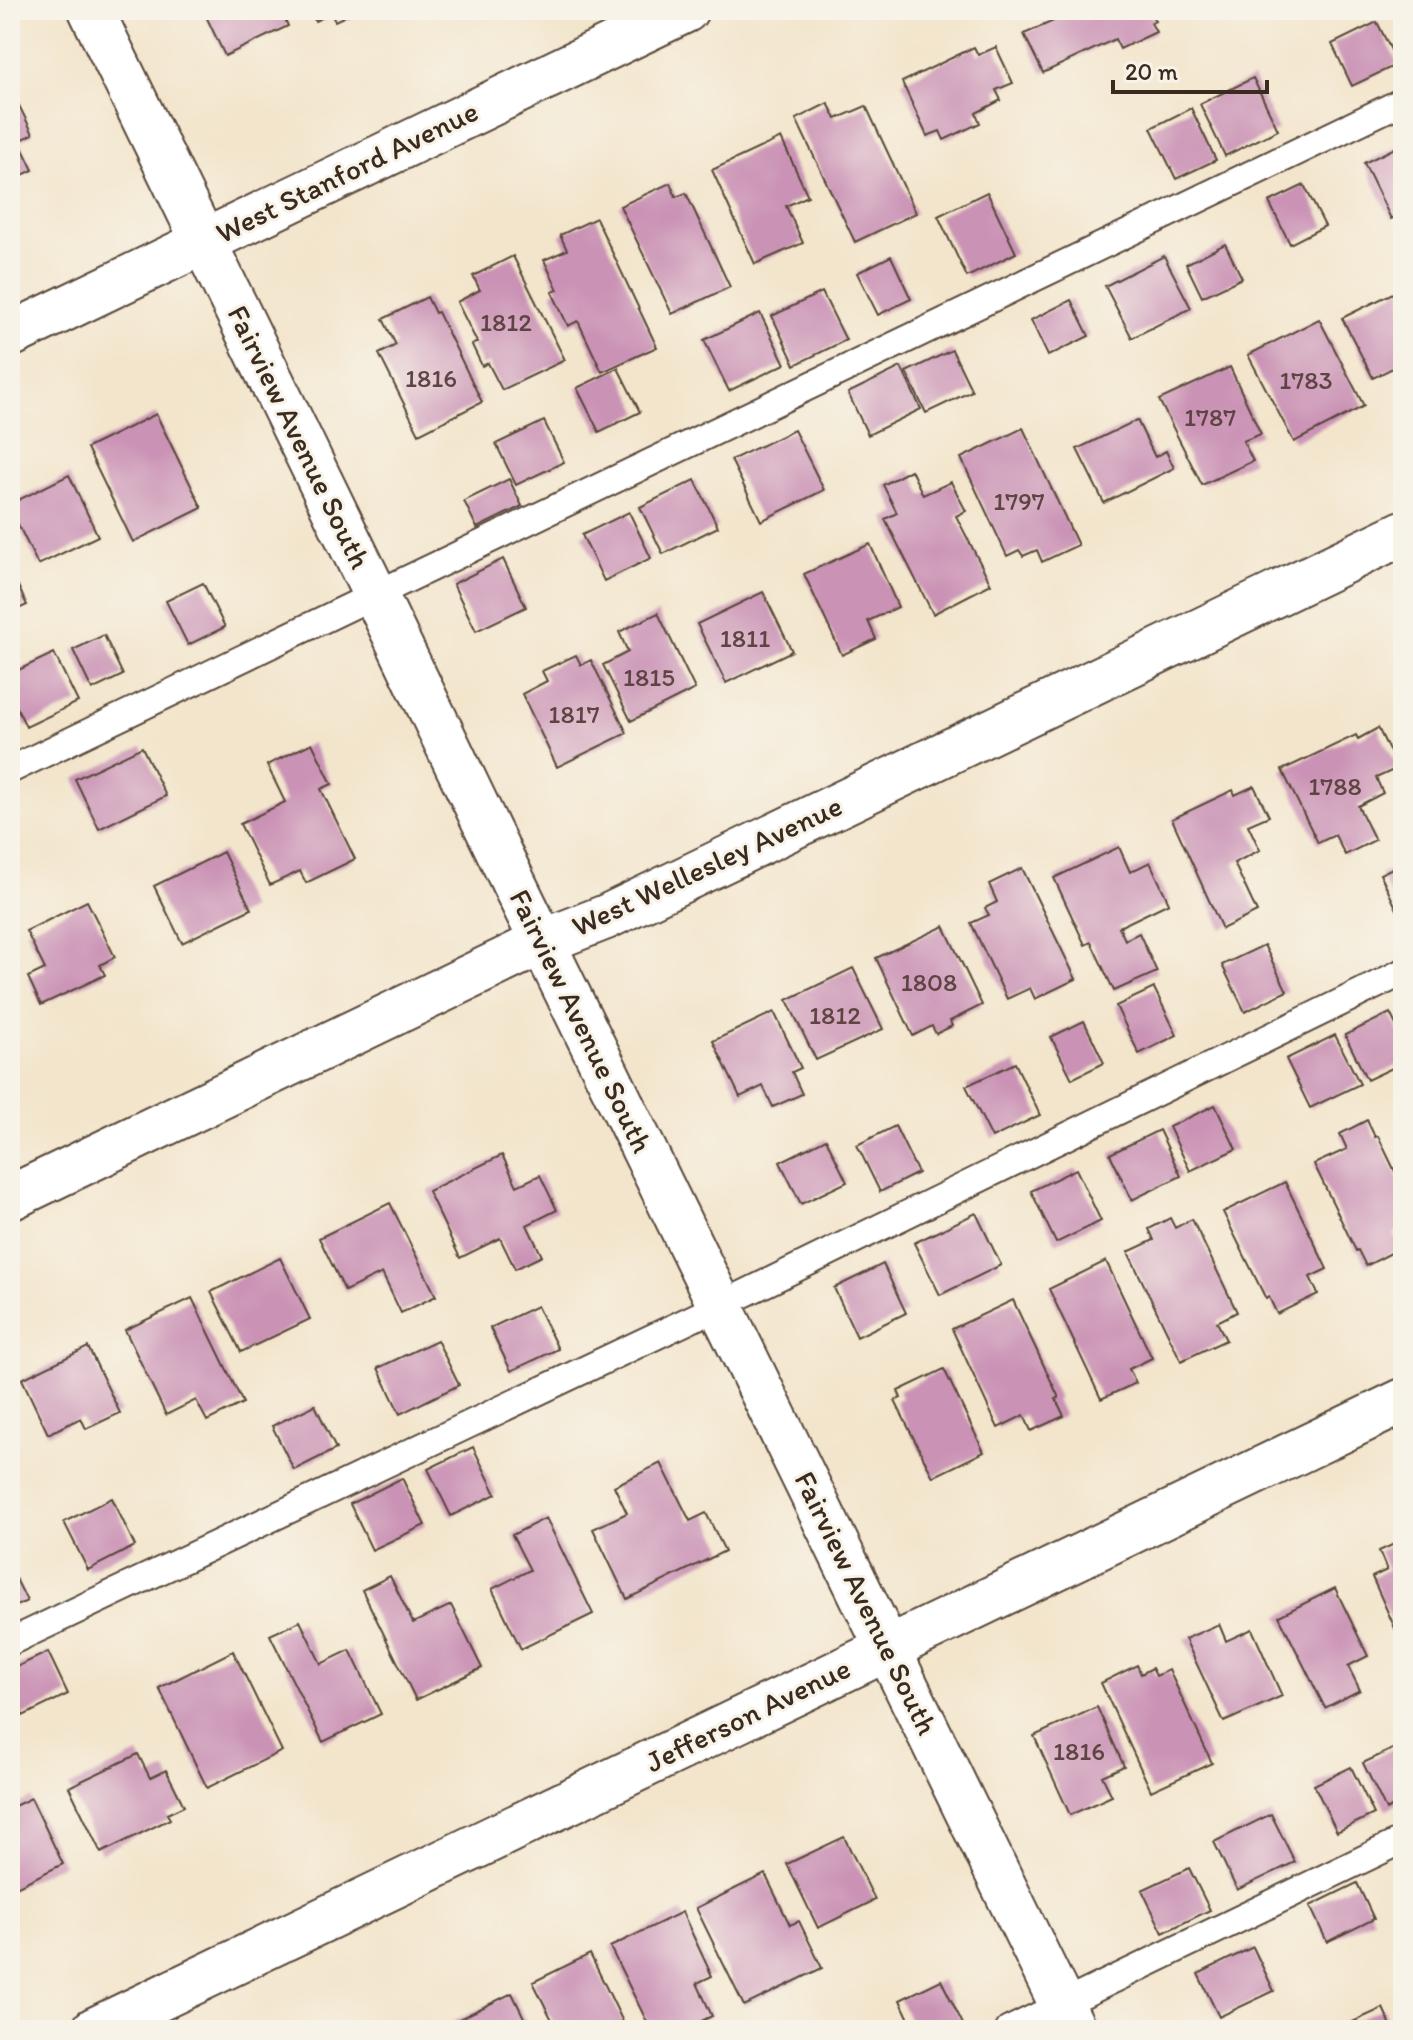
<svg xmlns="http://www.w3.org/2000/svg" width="1413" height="2040" font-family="Itim,sans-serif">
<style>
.building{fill:#ca93b5}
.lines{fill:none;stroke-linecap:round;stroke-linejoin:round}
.lane-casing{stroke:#574638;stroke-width:30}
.street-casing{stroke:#574638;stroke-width:48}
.secondary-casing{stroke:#574638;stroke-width:48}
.lane{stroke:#fff;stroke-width:26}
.street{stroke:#fff;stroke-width:44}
.secondary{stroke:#fff;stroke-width:44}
.labels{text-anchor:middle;stroke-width:6;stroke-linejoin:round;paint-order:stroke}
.number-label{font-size:26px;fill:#5f4444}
.street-label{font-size:30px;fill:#3b2a1e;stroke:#f7f3e8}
</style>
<rect width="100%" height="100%" fill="#f7f3e8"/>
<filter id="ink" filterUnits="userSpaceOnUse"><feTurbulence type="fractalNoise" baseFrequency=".0125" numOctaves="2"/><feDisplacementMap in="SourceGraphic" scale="16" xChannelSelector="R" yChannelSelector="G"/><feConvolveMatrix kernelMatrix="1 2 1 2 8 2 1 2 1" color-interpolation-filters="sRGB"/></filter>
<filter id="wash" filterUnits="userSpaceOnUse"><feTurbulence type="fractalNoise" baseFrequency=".006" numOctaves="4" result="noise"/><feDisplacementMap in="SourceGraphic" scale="32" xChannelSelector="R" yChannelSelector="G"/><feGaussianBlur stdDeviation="1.8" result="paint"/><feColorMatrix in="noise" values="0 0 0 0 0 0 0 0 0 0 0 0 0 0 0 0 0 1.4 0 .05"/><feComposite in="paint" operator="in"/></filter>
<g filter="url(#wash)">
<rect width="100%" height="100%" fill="#f3e5cc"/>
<g id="blocks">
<path class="building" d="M203,10H281L288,26L225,56Z
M310,10H358L335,21L331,14L315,21Z
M1062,10H1149L1155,21L1151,23L1156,32L1120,49L1115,39L1043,73L1024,34L1065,16Z
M1226,10H1256L1231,21Z
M1377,22L1398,64L1352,86L1332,44Z
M974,47L978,55L996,47L1013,83L996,90L1001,100L976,113L980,123L944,140L940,131L927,136L902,82Z
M1253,78L1278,130L1225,156L1200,104Z
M10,87L33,134L19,141L33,170L10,181Z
M828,103L836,119L866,106L916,213L855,242L796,119Z
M1191,108L1216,160L1176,179L1151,128Z
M781,138L808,196L786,206L803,243L755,264L712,170Z
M1403,144V213L1391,219L1364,163Z
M670,183L676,197L686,193L730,287L672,314L620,206Z
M1304,185L1325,226L1290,244L1269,202Z
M987,192L1016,253L967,277L938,216Z
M596,218L657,347L602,372L578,321L568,326L552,292L558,290L544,260L567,250L560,235Z
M1225,244L1242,278L1202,297L1186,264Z
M513,256L565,360L502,390L488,363L482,366L472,345L477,342L457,302L480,290L473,276Z
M891,256L911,299L878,315L857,273Z
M1164,256L1191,308L1132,338L1105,286Z
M1403,288V363L1373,378L1342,318Z
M822,292L846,340L795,365L772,316Z
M427,297L435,313L438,312L482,402L419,434L379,354L396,345L383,319Z
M1071,300L1089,336L1048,356L1031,320Z
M760,313L785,364L729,391L704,340Z
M1319,319L1364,406L1294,442L1248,355Z
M952,350L972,391L926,413L906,372Z
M901,367L921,409L868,435L848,393Z
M1230,367L1261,434L1243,441L1253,461L1202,485L1159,400Z
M618,368L640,412L599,432L577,388Z
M156,414L202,508L133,542L87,448Z
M1137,420L1155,457L1166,451L1174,468L1104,503L1077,449Z
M544,421L564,462L516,485L496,444Z
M1023,428L1078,545L1042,562L1037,550L1023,556L1019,550L1007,556L961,458Z
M794,430L824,490L761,521L731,460Z
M911,470L923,495L951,482L966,511L956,516L991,584L933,614L885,519L897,513L883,485Z
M69,475L98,536L38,565L10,508V504Z
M509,479L522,506L477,528L464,501Z
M695,480L718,527L663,554L640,507Z
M629,512L651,558L604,581L582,535Z
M870,544L898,607L868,621L876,639L842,655L804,574Z
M503,559L526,607L476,631L453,584Z
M10,569L27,605L10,613Z
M203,583L225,627L188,645L166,601Z
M763,592L792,651L726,683L697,624Z
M658,613L695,689L631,721L603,665L628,652L619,632Z
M104,635L123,675L92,690L73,650Z
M54,653L78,702L26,727L10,693V674Z
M576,655L581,665L591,660L627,733L557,767L522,694L547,681L542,671Z
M1378,728L1398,768L1376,778L1383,793L1358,806L1375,840L1345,855L1335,835L1318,843L1282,770L1356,735L1358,739Z
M312,743L332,784L321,789L355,859L306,883L300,871L270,885L240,824L285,802L267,765Z
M142,747L166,796L99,829L75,779Z
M1254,786L1269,816L1248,825L1260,850L1234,863L1257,912L1222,929L1172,819L1233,790L1235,795Z
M1119,847L1130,872L1150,862L1169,903L1119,927L1125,940L1139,933L1157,972L1114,991L1091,942L1085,945L1054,878Z
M223,852L251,909L182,943L154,886Z
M1403,863V922L1380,874Z
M1022,868L1076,979L1035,999L1030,988L1007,999L971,923L989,915L985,908L997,902L989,884Z
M87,901L115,957L100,965L105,975L41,1005L28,977L45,969L26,931Z
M944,926L982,1005L950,1021L952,1026L936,1034L932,1026L913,1036L876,958Z
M1264,945L1287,991L1245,1012L1222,965Z
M853,968L883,1029L816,1060L787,1000Z
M1154,988L1177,1035L1139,1054L1116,1006Z
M774,1012L801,1068L792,1072L802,1094L773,1107L763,1086L740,1097L713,1041Z
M1390,1013L1403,1039V1063L1367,1080L1345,1035Z
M1084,1021L1104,1063L1072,1079L1051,1037Z
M1335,1035L1360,1084L1310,1108L1286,1059Z
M1015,1063L1040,1115L992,1138L966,1086Z
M1215,1105L1236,1149L1190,1171L1169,1127Z
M1367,1120L1375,1137L1378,1136L1403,1188V1229L1394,1234L1401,1248L1366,1266L1358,1250L1356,1251L1314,1164L1347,1149L1340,1134Z
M895,1126L918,1173L880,1192L857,1145Z
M1159,1130L1181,1176L1132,1200L1110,1154Z
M826,1139L847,1182L801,1204L780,1162Z
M502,1155L517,1186L540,1175L557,1210L527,1225L542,1256L515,1269L500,1238L460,1258L428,1191Z
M1076,1169L1101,1221L1056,1243L1031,1191Z
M1285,1182L1327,1269L1310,1277L1318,1294L1277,1314L1269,1297L1266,1299L1223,1212Z
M390,1203L436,1296L401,1313L382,1273L345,1291L319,1238Z
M976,1213L1001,1265L940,1295L914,1243Z
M1170,1218L1175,1228L1192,1219L1237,1312L1217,1322L1226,1340L1181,1361L1128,1252L1154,1240L1149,1229Z
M280,1258L310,1319L241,1352L211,1292Z
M1106,1261L1152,1358L1129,1369L1136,1383L1101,1399L1049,1289Z
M883,1264L906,1313L857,1337L834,1288Z
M192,1298L243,1403L207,1421L196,1400L166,1415L125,1330Z
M1013,1300L1059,1398L1056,1399L1064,1416L1031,1431L1024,1415L998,1428L952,1329Z
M537,1306L558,1349L511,1371L490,1328Z
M437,1340L459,1385L400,1414L378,1368Z
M88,1347L120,1413L86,1429L81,1418L48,1434L22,1379Z
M944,1369L984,1452L933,1477L895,1401L901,1398L898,1391Z
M315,1405L336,1449L294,1470L272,1426Z
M473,1447L496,1494L451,1516L428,1469Z
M661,1463L690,1521L706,1513L725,1551L627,1599L593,1529L627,1513L614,1486Z
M402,1478L425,1525L372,1550L350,1504Z
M112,1498L135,1546L88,1570L64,1522Z
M546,1518L593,1614L521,1649L492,1589L530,1570L512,1535Z
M1403,1540V1646L1372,1577L1387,1570L1379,1551Z
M10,1567L27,1601L10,1609Z
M390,1576L413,1623L451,1605L482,1668L416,1700L362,1590Z
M1335,1588L1368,1656L1348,1666L1360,1690L1325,1708L1279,1616Z
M300,1621L321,1664L350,1650L381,1714L323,1742L270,1635Z
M1219,1624L1226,1641L1252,1629L1282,1696L1224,1722L1185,1639Z
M233,1651L282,1751L207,1788L159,1688Z
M48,1652L68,1694L23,1716L10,1688V1670Z
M1137,1665L1141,1674L1152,1668L1156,1676L1169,1670L1212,1763L1151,1791L1101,1683Z
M1097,1707L1124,1766L1102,1776L1112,1796L1070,1815L1034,1736Z
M1403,1744V1801L1386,1810L1363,1763Z
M138,1754L150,1778L166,1770L184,1806L167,1814L170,1819L101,1853L69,1787Z
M1351,1767L1374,1814L1337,1832L1314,1785Z
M31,1798L63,1864L10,1890V1808Z
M1271,1814L1295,1862L1237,1890L1214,1842Z
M844,1837L875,1900L818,1928L787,1864Z
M1189,1868L1210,1910L1163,1933L1142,1890Z
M765,1874L790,1925L799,1921L822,1968L744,2006L696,1908Z
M1357,1883L1374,1919L1327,1942L1310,1906Z
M682,1912L712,1976L697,1983L712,2016L683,2030H651L610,1947Z
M1253,1947L1274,1991L1219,2017L1198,1974Z
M590,1954L627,2030H557L533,1982Z
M941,1980L964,2026L956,2030H914L900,2000Z
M512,1993L530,2030H454L451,2023Z
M1383,2008L1393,2030H1335Z"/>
</g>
</g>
<g filter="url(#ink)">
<use href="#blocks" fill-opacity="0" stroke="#574638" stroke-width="2"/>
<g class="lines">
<g class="lane-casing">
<path id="lane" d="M10,770L1403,101
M10,1642L721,1305L1403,972
M1009,2030L1403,1840"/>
</g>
<g class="street-casing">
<path id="street" d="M10,335L686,10
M10,1198L542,942L606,917L1403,533
M94,2030L1403,1401"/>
</g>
<g class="secondary-casing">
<path id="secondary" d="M91,10L376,596L516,888L1074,2030"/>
</g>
<use href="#lane" class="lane"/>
<use href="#street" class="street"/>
<use href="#secondary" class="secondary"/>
</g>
</g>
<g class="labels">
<g class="number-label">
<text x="506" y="331">1812</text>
<text x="431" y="387">1816</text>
<text x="1306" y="389">1783</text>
<text x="1210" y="426">1787</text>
<text x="1019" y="510">1797</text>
<text x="745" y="647">1811</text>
<text x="649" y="686">1815</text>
<text x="574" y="723">1817</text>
<text x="1335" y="795">1788</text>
<text x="929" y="991">1808</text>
<text x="835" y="1024">1812</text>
<text x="1079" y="1760">1816</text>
</g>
<g class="street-label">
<text transform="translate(347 172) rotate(-26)" y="10">West Stanford Avenue</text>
<text transform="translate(299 437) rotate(64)" y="10">Fairview Avenue South</text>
<text transform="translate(707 866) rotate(-25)" y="10">West Wellesley Avenue</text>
<text transform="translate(581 1021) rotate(64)" y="10">Fairview Avenue South</text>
<text transform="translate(866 1603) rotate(64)" y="10">Fairview Avenue South</text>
<text transform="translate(748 1715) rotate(-26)" y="10">Jefferson Avenue</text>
</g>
</g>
<rect width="1413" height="2040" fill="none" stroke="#f7f3e8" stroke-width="40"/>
<path d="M1113 80v12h154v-12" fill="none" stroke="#3b2a1e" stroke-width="4"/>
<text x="1125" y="80" font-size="24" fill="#3b2a1e" stroke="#f7f3e8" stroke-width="6" paint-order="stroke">20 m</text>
</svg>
